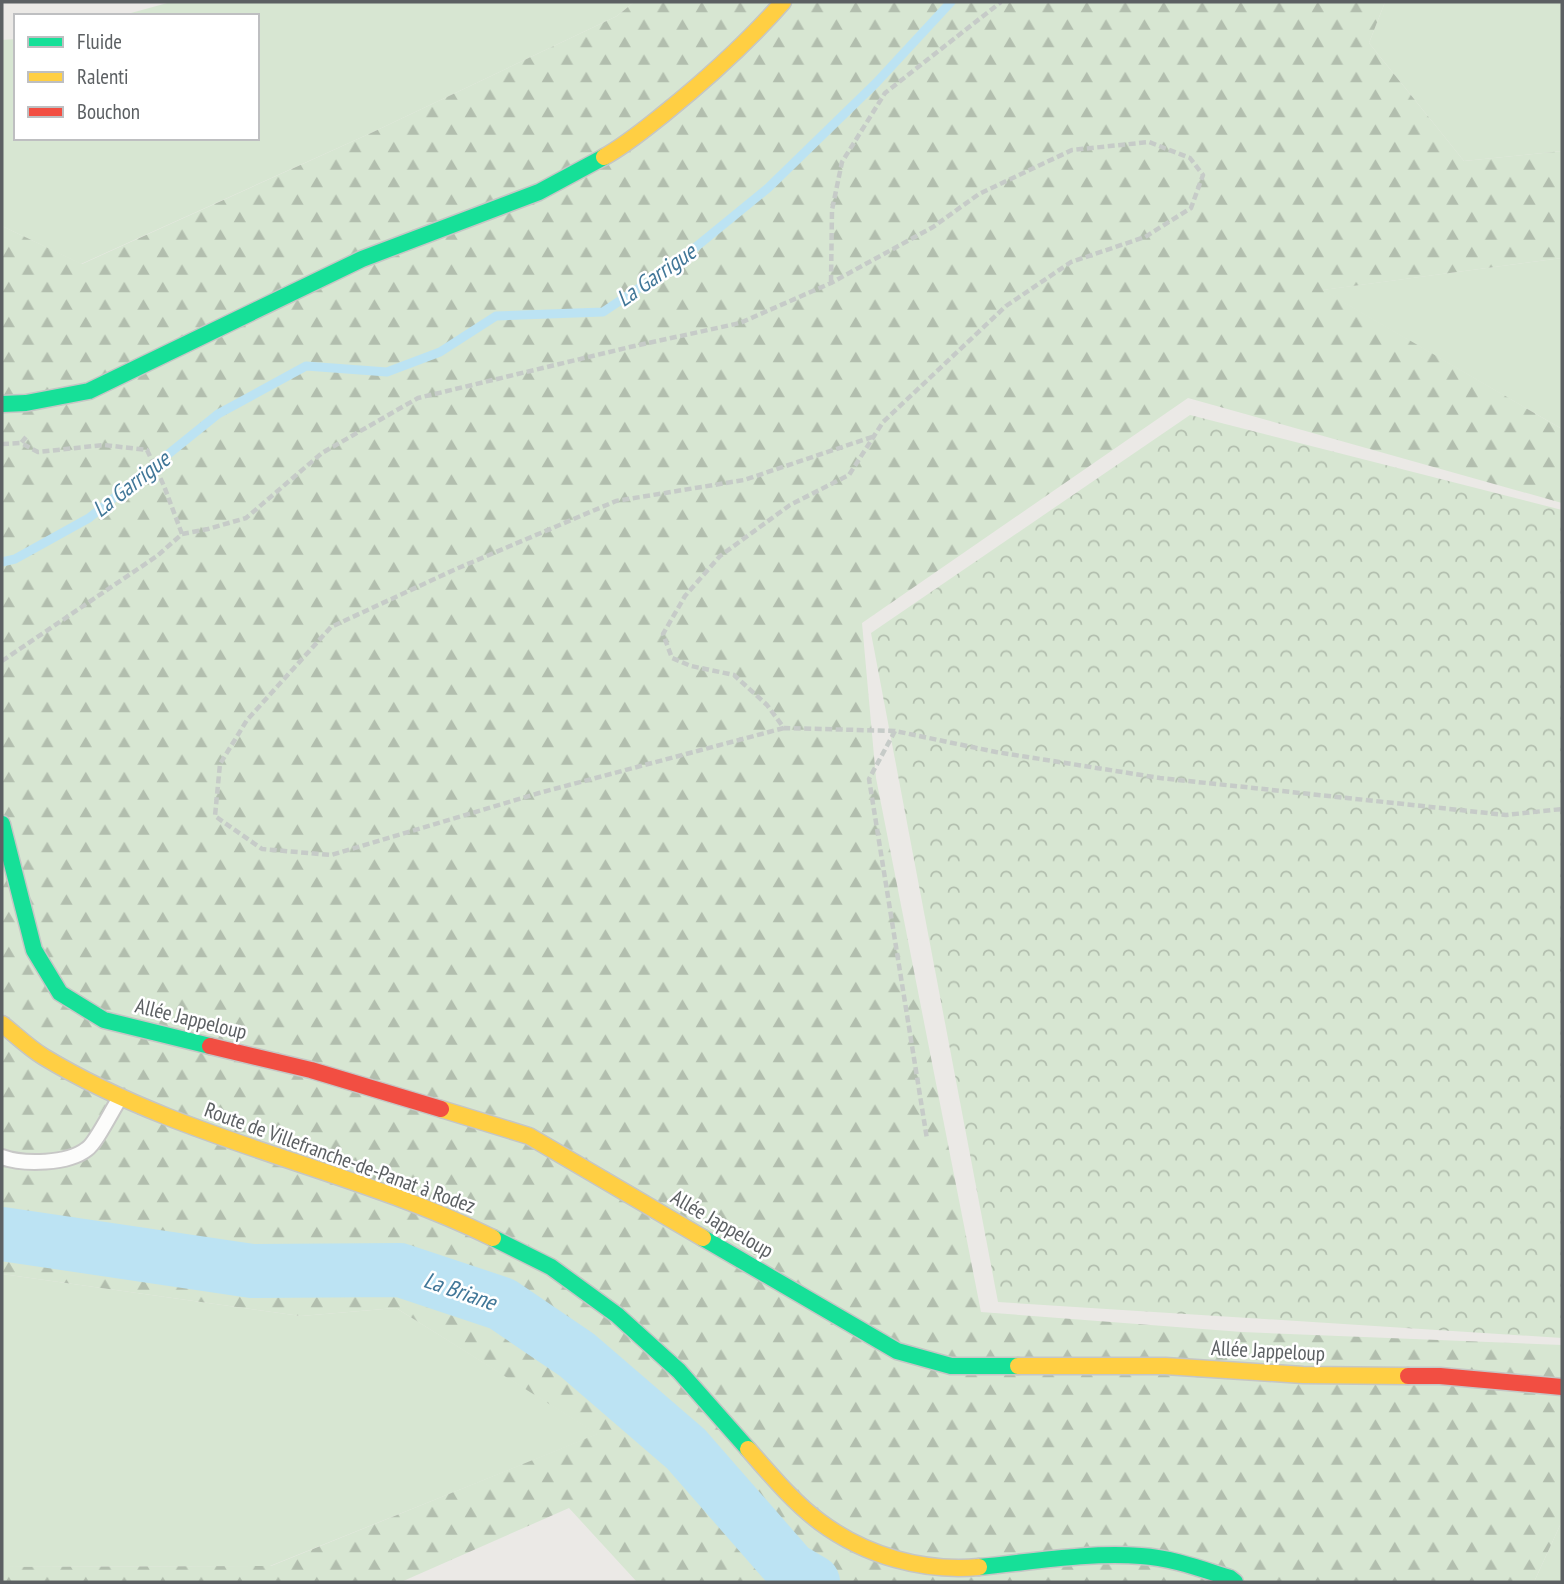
<svg xmlns="http://www.w3.org/2000/svg" width="1564" height="1584" font-family="'PT Sans Narrow',sans-serif">
<style>
.grass{fill:#d7e6d2}
.forest{fill:url(#forest-firs)}
.park{fill:url(#park-crowns)}
.lines{fill:none;stroke-linecap:round;stroke-linejoin:round}
.stream{stroke:#bce3f3;stroke-width:9}
.river{stroke:#bce3f3;stroke-width:54}
.lane-casing{stroke:#c7c7c6;stroke-width:18}
.fast-casing{stroke:#c5c6c5;stroke-width:19}
.slow-casing{stroke:#c5c6c5;stroke-width:19}
.jam-casing{stroke:#c5c6c5;stroke-width:19}
.path{stroke:#c6cbc8;stroke-width:4.5;stroke-dasharray:7 3.5;stroke-linecap:butt}
.lane{stroke:#fcfcfb;stroke-width:14}
.fast{stroke:#16e098;stroke-width:16}
.slow{stroke:#ffcf43;stroke-width:16}
.jam{stroke:#f24e42;stroke-width:16}
.labels{text-anchor:middle;stroke-width:5;stroke-linejoin:round;paint-order:stroke}
.street-label{font-size:21px;fill:#5c6063;stroke:#fff}
.water-label{font-size:23px;font-style:italic;fill:#417798;stroke:#fff}
</style>
<defs>
<pattern id="forest-firs" width="22" height="20" patternUnits="userSpaceOnUse" patternTransform="scale(1.75)"><rect width="22" height="20" fill="#d7e6d2"/><path d="M5 1l3.5 6h-7zM16 11l3.5 6h-7z" fill="#b2beae"/></pattern>
<pattern id="park-crowns" width="20" height="18" patternUnits="userSpaceOnUse" patternTransform="scale(1.75)"><rect width="20" height="18" fill="#d7e6d2"/><path d="M2 6a3 3 0 1 1 6 0M12 15a3 3 0 1 1 6 0" fill="none" stroke="#b2beae"/></pattern>
</defs>
<rect width="100%" height="100%" fill="#ebe9e6"/>
<path class="grass" d="M171,2H634L617,16L371,133L81,264L2,226V40L16,39V138H257V16H120Z
M1385,2H1562V151L1464,161L1369,43Z
M1562,258V429L1322,290Z
M2,1274L301,1316L396,1308L598,1434L270,1566L2,1567Z
M1562,1521V1582H1534Z"/>
<path class="forest" d="M634,2H1385L1369,43L1464,161L1562,151V258L1323,290L1562,429V503L1188,398L862,623L876,778L981,1312L1242,1332L1562,1345V1521L1534,1582H637L569,1508L401,1582H2V1567L271,1566L597,1434L396,1308L301,1316L2,1274V226L82,264L371,133L617,16Z"/>
<path class="park" d="M1190,415L1562,510V1338L998,1302L871,633Z"/>
<g class="lines">
<path class="stream" d="M2,562L15,559L89,518L218,414L306,366L387,372L440,352L496,316L603,312L675,264L768,188L876,83L951,2"/>
<path class="river" d="M2,1234L252,1271L400,1270L502,1304L577,1355L686,1449L791,1569L813,1582"/>
<g class="lane-casing">
<path id="lane" d="M2,1157C24,1165 68,1164 87,1149C96,1143 113,1108 120,1098"/>
</g>
<g class="fast-casing">
<path id="fast" d="M2,404L26,403L89,391L362,259L539,192L604,157
M2,824L34,950L60,993L104,1020L210,1046
M493,1238L551,1267L617,1315L679,1371L748,1449
M703,1238L897,1351L951,1366H1018
M979,1567C1032,1562 1087,1552 1141,1556C1172,1558 1201,1569 1230,1578L1235,1582"/>
</g>
<g class="slow-casing">
<path id="slow" d="M604,157C626,145 645,129 665,113C707,79 747,43 783,2
M2,1024C16,1035 29,1048 44,1057C183,1141 348,1167 493,1238
M441,1109L529,1136L703,1238
M1018,1366H1165L1303,1375L1408,1376
M748,1449C770,1474 793,1502 820,1522C866,1556 923,1572 979,1567"/>
</g>
<g class="jam-casing">
<path id="jam" d="M210,1046L311,1070L441,1109
M1408,1376H1440L1562,1387"/>
</g>
<path class="path" d="M831,282L832,210L842,162L885,93L1001,2
M26,437L21,443L38,452L104,445L147,450L164,486L182,534
M2,444L21,443
M2,661L157,556L182,534L208,529L246,518L322,453L418,398L630,347L740,323L831,283L933,227L979,194L1072,150L1149,142L1190,158L1203,175L1191,208L1145,237L1071,262L1006,306L883,422L849,475L790,505L720,556L685,596L663,634L672,658L691,666L734,675L767,705L784,728L895,731L996,752L1160,778L1506,815L1562,809
M784,728L539,793L331,855L262,849L215,816L220,764L247,720L331,627L456,569L616,501L744,480L875,436
M895,731L869,779L927,1139"/>
<use href="#lane" class="lane"/>
<use href="#fast" class="fast"/>
<use href="#slow" class="slow"/>
<use href="#jam" class="jam"/>
</g>
<g class="labels">
<g class="street-label">
<text transform="translate(191 1019) rotate(14)" y="7">Allée Jappeloup</text>
<text transform="translate(340 1158) rotate(20)" y="7">Route de Villefranche-de-Panat à Rodez</text>
<text transform="translate(722 1224) rotate(30)" y="7">Allée Jappeloup</text>
<text transform="translate(1268 1351) rotate(3)" y="7">Allée Jappeloup</text>
</g>
<g class="water-label">
<text transform="translate(656 275) rotate(-35)" y="8">La Garrigue</text>
<text transform="translate(131 484) rotate(-38)" y="8">La Garrigue</text>
<text transform="translate(460 1291) rotate(19)" y="8">La Briane</text>
</g>
</g>
<rect width="1564" height="1584" fill="none" stroke="#5c6063" stroke-width="7"/>
<rect x="14" y="14" width="245" height="126" fill="#ffffff" stroke="#bebfc1" stroke-width="2"/>
<rect x="28" y="37" width="35" height="10" fill="#16e098" stroke="#bebfc1" stroke-width="2"/>
<text x="77" y="49" font-size="21" fill="#5c6063">Fluide</text>
<rect x="28" y="72" width="35" height="10" fill="#ffcf43" stroke="#bebfc1" stroke-width="2"/>
<text x="77" y="84" font-size="21" fill="#5c6063">Ralenti</text>
<rect x="28" y="107" width="35" height="10" fill="#f24e42" stroke="#bebfc1" stroke-width="2"/>
<text x="77" y="119" font-size="21" fill="#5c6063">Bouchon</text>
</svg>
